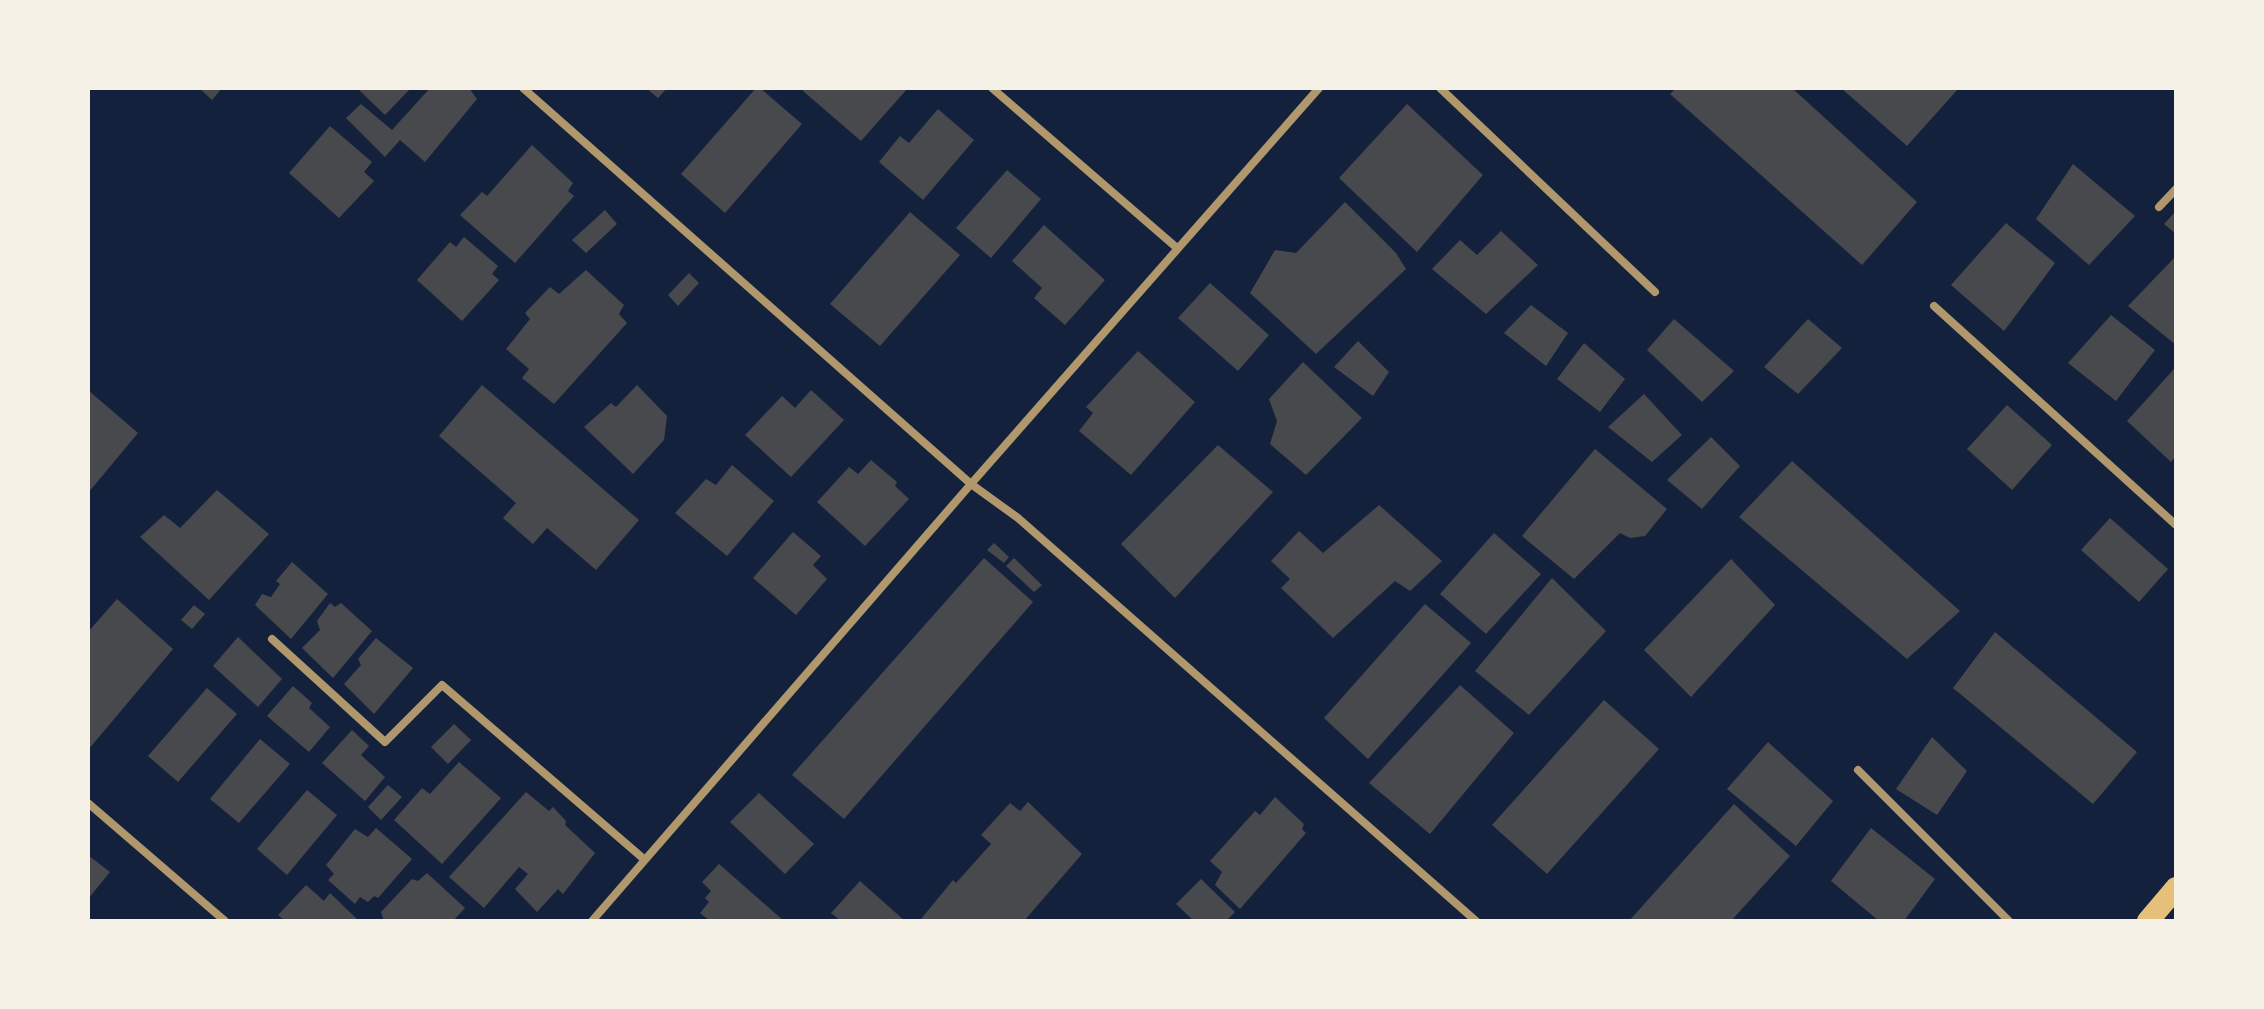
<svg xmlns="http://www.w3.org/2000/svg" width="2264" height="1009" font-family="Georgia,serif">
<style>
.building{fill:#48494c}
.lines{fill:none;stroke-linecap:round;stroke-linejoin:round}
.minor{stroke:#b1986c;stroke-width:8}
.trunk{stroke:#e5c07b;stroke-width:22}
</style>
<rect width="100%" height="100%" fill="#14213d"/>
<path class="building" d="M199,88H222L212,100Z
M357,88H411L385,115Z
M430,88H469L477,99L425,162L400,140L385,157L346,118L361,104L392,130Z
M646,88H667L658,98Z
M756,88H760L802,124L725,213L681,174Z
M805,88H908L861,141L803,91Z
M1676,88H1792L1917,202L1862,265L1670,94Z
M1841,88H1959L1907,146Z
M1407,104L1483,175L1417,252L1339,178Z
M938,109L974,140L923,200L879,162L900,136L909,143Z
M330,126L372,162L364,172L374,181L339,218L289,173Z
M532,145L573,183L568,191L574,196L515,263L460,215L482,192L487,196Z
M2073,164L2135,216L2089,265L2036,219Z
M1007,170L1041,199L991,258L956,228Z
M1345,202L1396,253L1406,269L1316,354L1250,293L1275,250L1296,253Z
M605,210L617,224L586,253L572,240Z
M2176,211V234L2164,224Z
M910,212L960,255L880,346L830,304Z
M2006,223L2055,263L2004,331L1951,285Z
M1044,225L1105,280L1065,325L1034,298L1042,288L1012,261Z
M1501,231L1538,265L1486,314L1432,269L1460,240L1477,255Z
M464,237L498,266L492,274L499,280L462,321L417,280L450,242L456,247Z
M2174,258L2176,260V345L2128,306Z
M586,270L624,305L619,314L627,323L554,404L522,378L529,369L506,349L530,319L525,313L550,287L559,294Z
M689,273L699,283L678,306L668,295Z
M1210,283L1269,335L1238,371L1178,318Z
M1531,305L1568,333L1546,366L1504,333Z
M2111,315L2155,350L2116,401L2068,363Z
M1674,319L1734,371L1702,402L1647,350Z
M1808,319L1842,348L1798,394L1764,367Z
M1358,341L1389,372L1373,396L1334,367Z
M1584,343L1625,379L1600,412L1557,379Z
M1138,351L1195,402L1131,475L1079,431L1093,413L1086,407Z
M1303,362L1362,418L1306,475L1270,444L1277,421L1269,399Z
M2174,369L2176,371V456L2171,462L2127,421Z
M482,385L639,520L596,570L547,528L533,544L503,518L516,503L439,436Z
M637,385L667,416L664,440L633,474L584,427L611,403L616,407Z
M88,390L138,433L88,493Z
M811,390L844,420L791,477L745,435L782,396L795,408Z
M1644,394L1682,435L1652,462L1608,427Z
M2007,405L2052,445L2012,490L1967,449Z
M1711,437L1740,466L1702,509L1667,480Z
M1218,445L1273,492L1175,598L1121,544Z
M1595,449L1667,509L1645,536L1630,538L1620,533L1574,579L1522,536Z
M871,460L897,482L895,486L909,499L865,546L817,502L849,467L858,474Z
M1792,461L1960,611L1907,659L1739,517Z
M732,465L774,501L727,556L675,513L706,479L716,485Z
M217,490L269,534L209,600L140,537L164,515L180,528Z
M1379,505L1442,561L1410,591L1395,581L1333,638L1281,588L1290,579L1271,561L1299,531L1323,553Z
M2110,518L2168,569L2139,602L2081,550Z
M793,532L821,556L813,565L827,579L796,615L753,578Z
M1494,533L1541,574L1486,634L1440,594Z
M994,543L1009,557L1004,563L987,550Z
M984,558L1033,602L844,819L792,775Z
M1014,558L1042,585L1034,592L1006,566Z
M1731,559L1775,605L1691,697L1644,650Z
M292,562L328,594L291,639L255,605L262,594L271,597L280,584L276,581Z
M1552,578L1606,631L1529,715L1475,671Z
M117,599L173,649L88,750V632Z
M330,603L335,607L341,603L372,631L333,678L302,648L320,630L317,621Z
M1425,604L1471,643L1368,759L1324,718Z
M194,605L205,614L192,629L181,620Z
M1995,632L2137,752L2093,804L1953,688Z
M238,637L282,679L258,707L213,666Z
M376,638L413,668L374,714L344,684L361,665L358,659Z
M1460,685L1514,733L1430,834L1369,783Z
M293,686L312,703L309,708L330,727L309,752L267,716Z
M207,688L237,714L178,782L148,756Z
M1604,700L1659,749L1547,874L1492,825Z
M454,724L471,740L448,764L431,747Z
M352,730L369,746L361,755L385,777L365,801L322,763Z
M1932,737L1967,771L1937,815L1896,789Z
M260,739L290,764L239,823L210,799Z
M1768,742L1833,801L1796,846L1727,789Z
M459,762L501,798L442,864L394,820L422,788L430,794Z
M388,785L402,797L381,820L368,807Z
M307,790L337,815L287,875L257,849Z
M526,792L549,811L553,807L566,821L565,825L595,853L563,894L558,889L537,912L515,889L528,874L519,867L484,908L449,877Z
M759,793L814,844L785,874L730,822Z
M1275,797L1304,824L1302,829L1306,833L1240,909L1215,885L1222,872L1210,861L1255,811L1260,815Z
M1028,802L1082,854L1024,921H923L921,919L953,880L956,883L991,844L981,835L1010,803L1020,811Z
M1734,804L1790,856L1731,921H1629Z
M376,828L412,859L378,898L374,896L368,902L360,897L355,904L328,880L334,874L326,865L355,829L368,837Z
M1871,828L1935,879L1904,921H1879L1831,881Z
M88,855L110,872L88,899Z
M719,864L784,921H710L700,913L709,902L705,898L711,891L702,882Z
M427,873L465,908L453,921H384L381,912L412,879L418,881Z
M1201,879L1235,912L1226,921H1194L1176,904Z
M860,881L905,921H841L831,913Z
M306,885L324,901L330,893L359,921H285L278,915Z"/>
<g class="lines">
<path class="minor" d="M523,88L971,484L1018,518L1476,921
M992,88L1177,248
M1440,88L1655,292
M2159,207L2176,189
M1934,306L2176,525
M272,639L385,742L442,685L645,860
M1858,770L2009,921
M88,803L225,921
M592,921L971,484L1319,88"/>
<path class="trunk" d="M2148,921L2176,888"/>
</g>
<rect width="2264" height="1009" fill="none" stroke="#f6f1e7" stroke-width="180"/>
</svg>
